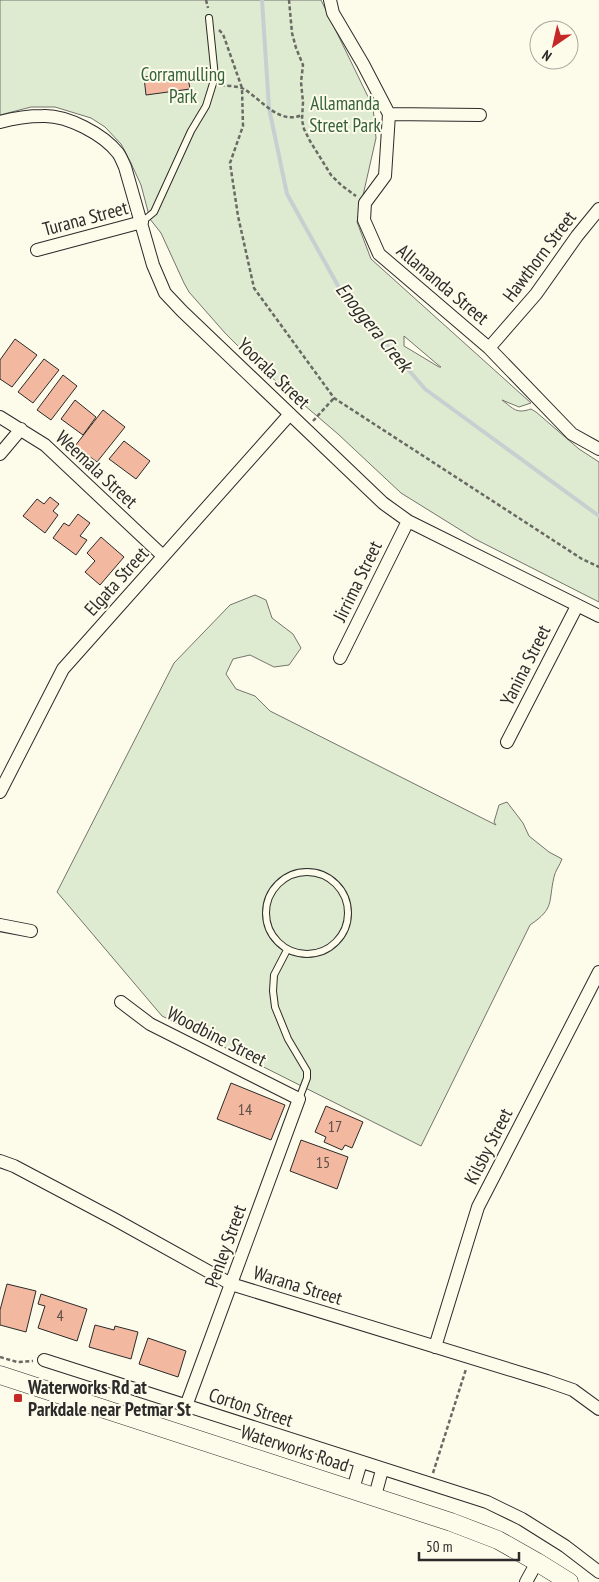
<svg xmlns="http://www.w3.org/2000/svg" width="599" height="1582" font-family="'PT Sans Narrow',sans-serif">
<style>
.green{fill:#deebd1;stroke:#74746e;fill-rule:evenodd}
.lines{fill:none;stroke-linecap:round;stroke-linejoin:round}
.stream{stroke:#c7d0d0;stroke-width:4}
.building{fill:#f2b8a0;stroke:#2b2b2b}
.lane-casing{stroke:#2b2b2b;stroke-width:8}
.street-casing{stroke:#2b2b2b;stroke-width:14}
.secondary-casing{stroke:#2b2b2b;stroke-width:19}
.path{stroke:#6a6964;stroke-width:2.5;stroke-dasharray:4 2.5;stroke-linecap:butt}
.lane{stroke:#fdfbea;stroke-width:6}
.street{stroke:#fdfbea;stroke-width:12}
.secondary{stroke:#fdfbea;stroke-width:18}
.poi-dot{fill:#c62828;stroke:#fdfbea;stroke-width:2}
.labels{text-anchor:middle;stroke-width:4;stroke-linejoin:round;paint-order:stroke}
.number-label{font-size:16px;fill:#5d4e48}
.park-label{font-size:19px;fill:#34623c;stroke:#fdfbea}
.street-label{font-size:19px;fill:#2b2b2b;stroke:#fdfbea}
.poi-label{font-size:19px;font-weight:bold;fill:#2b2b2b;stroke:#fdfbea;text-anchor:start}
.water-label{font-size:20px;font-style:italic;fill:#2b2b2b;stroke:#fdfbea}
</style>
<rect width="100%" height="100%" fill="#fdfbea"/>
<path class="green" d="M0,0H321L373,107L376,138L357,222L371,259L531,403L519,407L502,400C514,409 516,414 531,409L536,412L579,449L599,462V602L475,539L401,493L338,434L256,364L225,333L189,292L184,283L161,233L150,219L141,185L130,161L121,144L105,127L91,118L55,107H31L0,115ZM404,336L437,364L441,367H439L404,346Z
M255,595L266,600L272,618L293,634L301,648L289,665L274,667L250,655L233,659L226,674L236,689L255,696L270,711L496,825L494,822L499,805L507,802L523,823L529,836L549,852L562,859C560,865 555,871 554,877C548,903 555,908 530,925L421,1146L162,1016L57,892L174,663L230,605Z"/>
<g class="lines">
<path class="stream" d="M262,0L269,108L287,194L342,293L425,389L599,516"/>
</g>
<path class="building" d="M187,71L190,89L146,95L144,77Z
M15,339L37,355L12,387L0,379V360Z
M44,359L59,370L33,403L18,392Z
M63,375L77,386L51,420L37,410Z
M75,400L96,417L83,435L61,419Z
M103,410L125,427L97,462L75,446Z
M124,441L150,461L136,479L109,459Z
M50,497L59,504L53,511L58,515L45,533L23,516L37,499L44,504Z
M78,514L90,523L80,536L87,540L76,555L53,538L64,523L69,526Z
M101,537L124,557L100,585L85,572L95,561L87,553Z
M231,1083L285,1105L271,1140L217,1119Z
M326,1106L363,1122L352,1148L345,1145L342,1150L324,1142L326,1137L315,1132Z
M301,1140L348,1157L337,1189L290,1171Z
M7,1284L36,1291L26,1332L0,1325V1310Z
M41,1294L87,1309L77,1341L38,1328L45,1306L38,1304Z
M95,1325L114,1330L115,1326L138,1332L131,1359L89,1347Z
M148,1338L186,1351L178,1377L139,1364Z"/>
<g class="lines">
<g class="lane-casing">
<path id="lane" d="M142,222L154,212L191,131L206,106L215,77L209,18
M266 913a41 41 0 1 1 82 0a41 41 0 1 1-82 0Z
M287,950L274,975L273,991L275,1007L288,1039L307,1071V1078L299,1099"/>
</g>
<g class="street-casing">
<path id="street" d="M330,0L333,13L363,64L389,114L385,176L365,203L364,220L379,254L489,348L572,434L599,449
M389,114L480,115
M0,122C14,118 28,116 43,116C67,115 103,134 118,153C121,157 123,163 125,167L153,265L165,293L182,311L383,503L408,521L599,616
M37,250L142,222
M489,348L536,294L577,236L599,209
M0,417L45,445L163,556
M0,454L21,429
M340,658L408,521
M507,742L577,606
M0,792L63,669L290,414
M0,925L31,931
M121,1002L150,1024L299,1099L186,1406
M0,1161L14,1166L114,1219L231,1284L547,1381L573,1390L599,1409
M435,1347L478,1207L599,972
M44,1360L487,1502L522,1519L565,1546L599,1572
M353,1489L361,1462
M375,1496L382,1470
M526,1582L537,1562"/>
</g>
<g class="secondary-casing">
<path id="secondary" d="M0,1375L451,1522L498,1540L537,1562L569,1582"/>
</g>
<path class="path" d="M206,0L208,8
M289,0L292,33L296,48L303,65L301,82L303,102L302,120L304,129L310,141L331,175L341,185L356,196
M219,30L223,34L242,88L243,126L230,163L238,216L254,288L334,398L582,559L599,567
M221,85C228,86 238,86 244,89C262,100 279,125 302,115
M313,421L334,398
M0,1357L17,1362L33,1361
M433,1473L466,1369"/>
<use href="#lane" class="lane"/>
<use href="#street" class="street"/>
<use href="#secondary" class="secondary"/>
</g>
<rect class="poi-dot" x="13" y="1393" width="10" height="10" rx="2.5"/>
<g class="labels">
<g class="number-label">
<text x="245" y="1115">14</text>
<text x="335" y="1132">17</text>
<text x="323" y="1168">15</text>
<text x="60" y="1321">4</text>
</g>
<g class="park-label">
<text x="183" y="81">Corramulling<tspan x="183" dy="22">Park</tspan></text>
<text x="345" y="110">Allamanda<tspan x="345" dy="22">Street Park</tspan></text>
</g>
<g class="street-label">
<text transform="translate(85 218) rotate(-15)" y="7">Turana Street</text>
<text transform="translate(539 256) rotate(-53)" y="7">Hawthorn Street</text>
<text transform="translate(443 284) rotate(40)" y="7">Allamanda Street</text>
<text transform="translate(274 373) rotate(44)" y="7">Yoorala Street</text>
<text transform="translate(97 469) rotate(43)" y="7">Weemala Street</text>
<text transform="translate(116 581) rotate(-48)" y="7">Elgata Street</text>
<text transform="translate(357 581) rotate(-64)" y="7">Jirrima Street</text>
<text transform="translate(525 665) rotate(-63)" y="7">Yanina Street</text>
<text transform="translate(217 1036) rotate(27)" y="7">Woodbine Street</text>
<text transform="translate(488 1146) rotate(-63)" y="7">Kilsby Street</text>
<text transform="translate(225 1246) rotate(-70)" y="7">Penley Street</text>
<text transform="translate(298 1285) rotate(17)" y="7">Warana Street</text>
<text transform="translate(251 1407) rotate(18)" y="7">Corton Street</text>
<text transform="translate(295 1448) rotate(18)" y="7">Waterworks Road</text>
</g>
<g class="poi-label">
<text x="28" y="1394">Waterworks Rd at<tspan x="28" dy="22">Parkdale near Petmar St</tspan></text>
</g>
<g class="water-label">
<text transform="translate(374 327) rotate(51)" y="7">Enoggera Creek</text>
</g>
</g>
<g transform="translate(554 45) rotate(214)"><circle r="24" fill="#fdfbea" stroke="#a9a89e"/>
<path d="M0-4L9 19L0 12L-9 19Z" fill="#c62828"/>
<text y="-8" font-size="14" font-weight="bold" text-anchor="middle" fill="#2b2b2b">N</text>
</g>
<path d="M419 1552v8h100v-8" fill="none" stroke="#2b2b2b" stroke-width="2.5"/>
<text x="426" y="1552" font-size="15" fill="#2b2b2b" stroke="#fdfbea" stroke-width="4" paint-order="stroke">50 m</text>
</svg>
